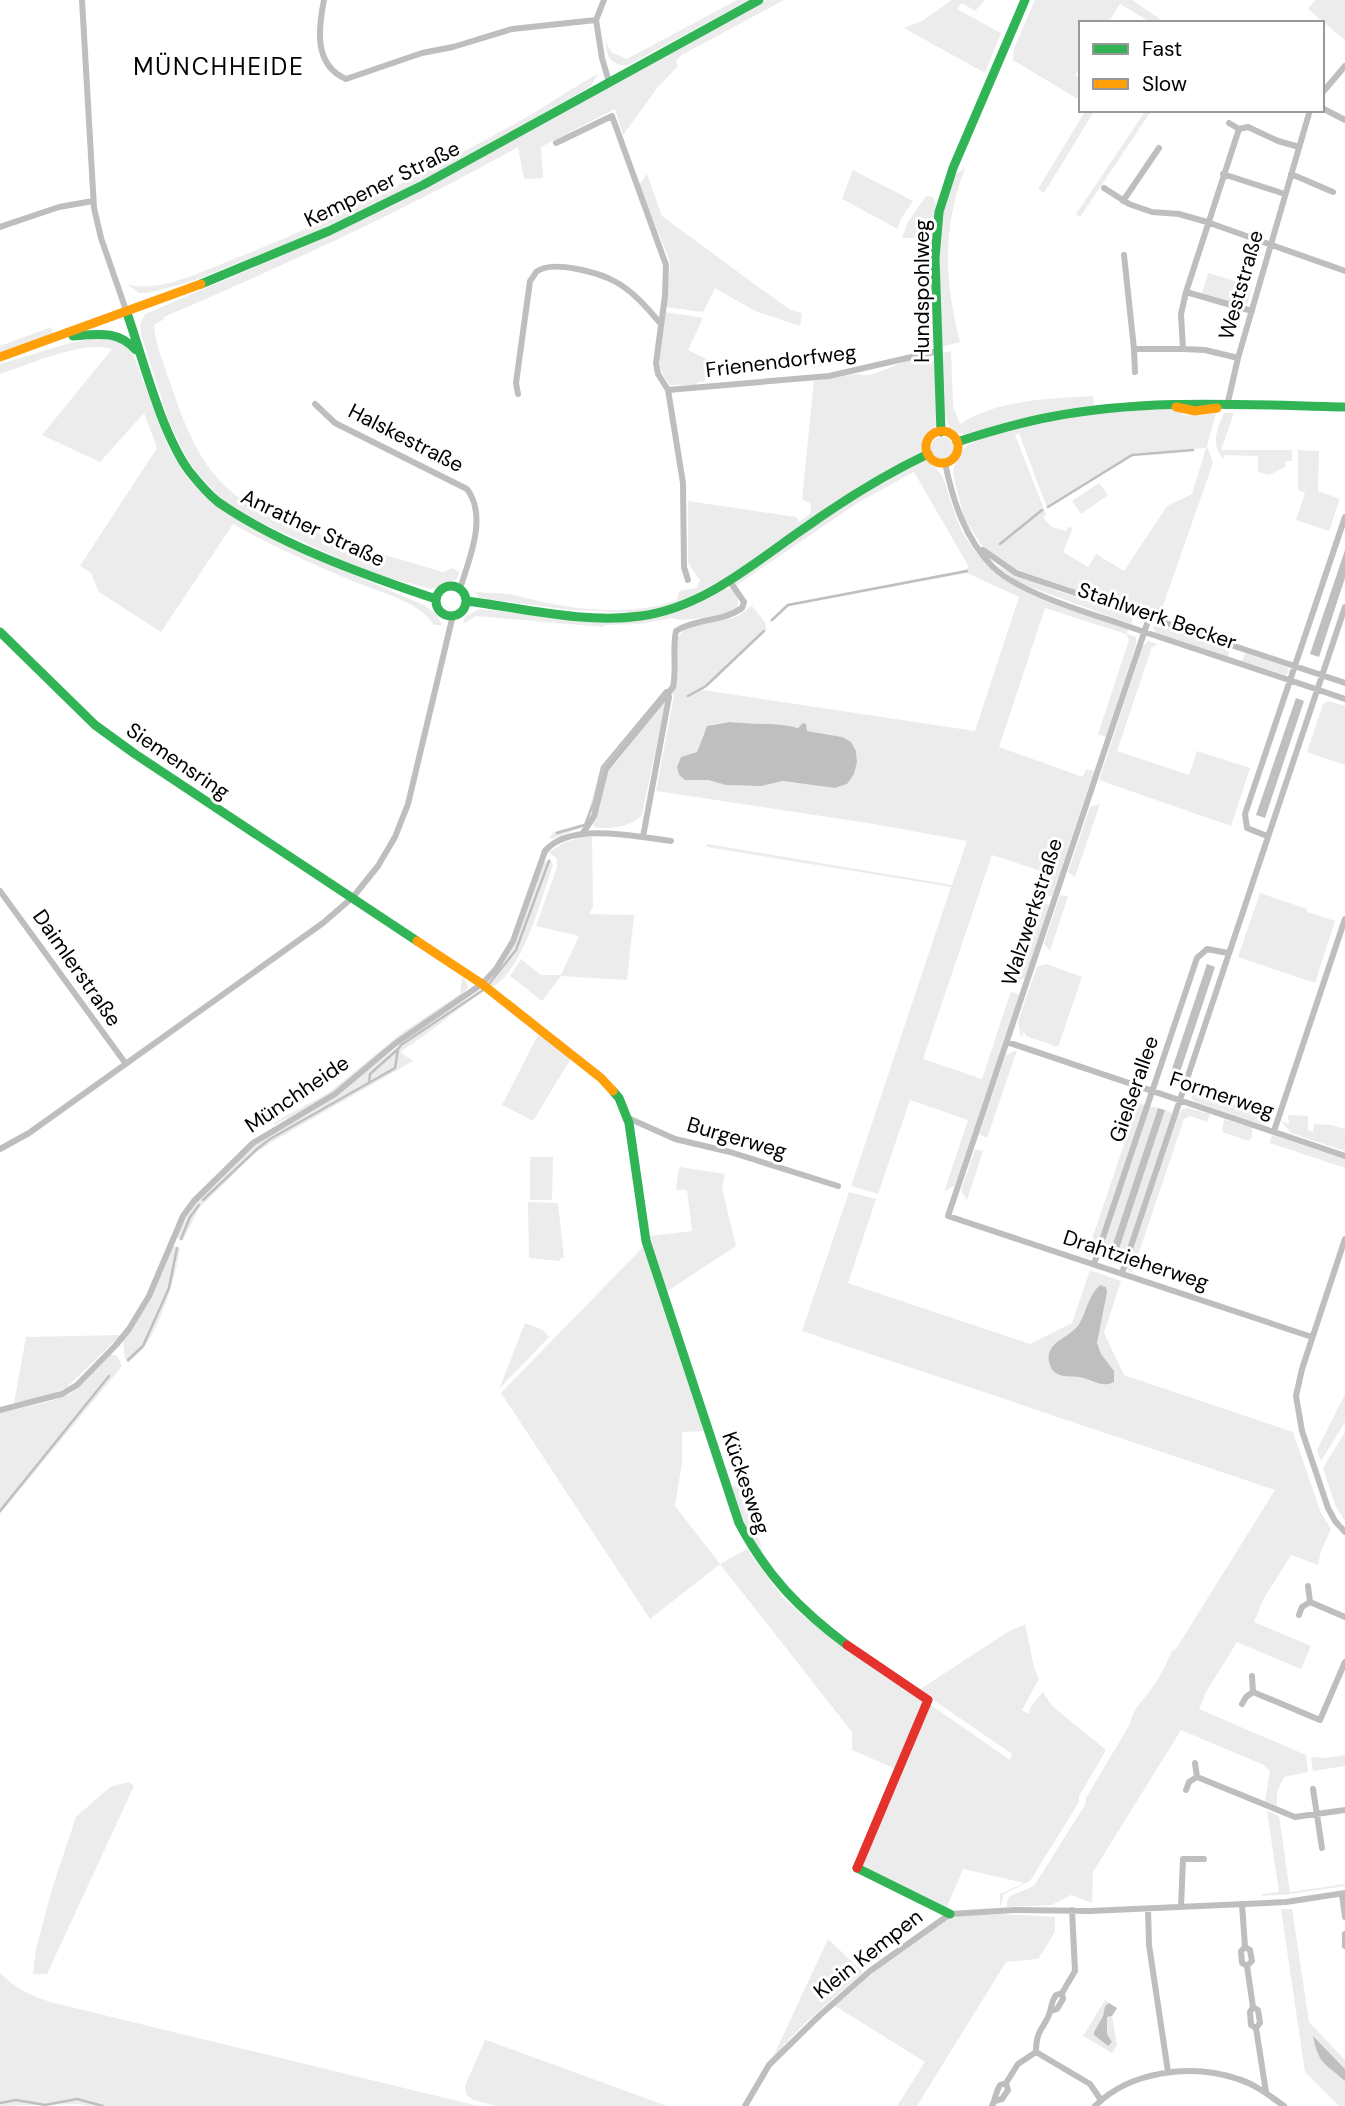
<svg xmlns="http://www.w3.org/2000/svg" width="1345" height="2106" font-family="'DM Sans',sans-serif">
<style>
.green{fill:#ececec;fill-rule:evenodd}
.water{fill:#bfbfbf}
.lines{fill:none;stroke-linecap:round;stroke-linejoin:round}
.stream{stroke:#bfbfbf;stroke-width:2.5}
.street{stroke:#bebebe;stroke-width:6}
.fast{stroke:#30b455;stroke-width:9}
.slow{stroke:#ff9f0a;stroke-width:9}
.jam{stroke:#e5322d;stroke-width:9}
.labels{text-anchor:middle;stroke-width:6;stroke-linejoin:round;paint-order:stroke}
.street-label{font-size:21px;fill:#000;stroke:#fff}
.quarter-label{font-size:24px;letter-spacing:2px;fill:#000;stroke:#fff}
</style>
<rect width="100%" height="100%" fill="#fff"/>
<path class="green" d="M737,0H750L626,66C611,64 606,57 606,42L611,52L627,59Z
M767,0H784L680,56L676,61L678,66L658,87L623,135L615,109L541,147L543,178L524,179L518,147C403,211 285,265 164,317V319L154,325C155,344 163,360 168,377C184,423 198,467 238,497L333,540L443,572L452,568L459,572L457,579L431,589L368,572L247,516L223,501L196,472L183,451L169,422L142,337L140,325L145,314L305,246Z
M952,0H985L975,11L962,3L957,9L1001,33L985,73L904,28L922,21Z
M1035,0H1132L1166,23H1152L1120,4L1108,23H1081V65L1075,75L1081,80V101L1013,60L1014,48Z
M1315,0H1345V40L1308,9Z
M598,74L591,86L479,150L382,201L302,238L187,283L148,293H139L127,284C157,294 200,272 229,261C326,223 419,176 511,126C541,110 568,90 598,74Z
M1086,110H1095L1044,193L1038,189Z
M1146,110H1152L1080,217L1076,214Z
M965,168C942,231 944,277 960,342L942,347L938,258L942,216L954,175Z
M853,170L913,201L900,220L898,229L842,199Z
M647,174L662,216L768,294L789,309L802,313L800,326L755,311L715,288L703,312L666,307L670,268L669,259L639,185Z
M926,196L933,197L936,204L931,250L934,343L932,347L924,351L921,238H902L908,222Z
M1208,273L1252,286L1247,304L1243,306L1191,290L1202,293Z
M666,312L703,318L688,350L713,362L704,382H697V385H670C652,366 661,340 664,316Z
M51,327L54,334L0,354V346Z
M103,337L121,339L132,352L168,446L185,475L206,497L230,515L262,532L347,572L424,605L437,615L442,625H434C420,601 375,591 350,580C310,563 270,545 233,524L161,632L99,592L91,573L80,566L157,448L144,413L100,462L42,435L112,349C82,340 29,365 0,374V364L70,343Z
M951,351L953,406L960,424C1000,399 1047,399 1093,396L1094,405L1021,419L965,434L953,432C939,416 943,374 943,353Z
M928,357L933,361L936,368C936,383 940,415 935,427C931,434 924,437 923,445C922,460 939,467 944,480C950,497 954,515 962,531C997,596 1063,607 1128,628L1127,634L1136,637V645L1106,737L1098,734L1129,640L1126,634L1045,608L999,747L1083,777L1086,769L1094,771L1052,896H1044L1050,874L992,855L923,1059L982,1079L1011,991L1019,995L955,1185L944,1192L968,1120L910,1100L878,1194L851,1186L951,887L707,847V844L952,885L967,841L874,824L656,791L674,695L671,694C687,674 666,650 682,632C694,619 717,622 733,618C740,616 746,610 752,606L765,622L766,631L703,690L975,731L1019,597L967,573L788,606L771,622L769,621L787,604L965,570L969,567L914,472L859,502L731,589C737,595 741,600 736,610L711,617L680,620L671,618L640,624L605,625L604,627L476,616L463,624L465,617L479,609C531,614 591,625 643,620C672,616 698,603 724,588L730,589L728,577L680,602L639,613L570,610L479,598L475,592C489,594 504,592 518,596C568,609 626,618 677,600L679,591L697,588L700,580L688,563V501L796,517L799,522L810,514L811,504L802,499L814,381L856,374C879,381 904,352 929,361ZM729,722C752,725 776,722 798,728L803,723L806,724L807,731L842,737L851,742L856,751L857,762L854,774L847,784L836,788L783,781L761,786L726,785L708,780H685L679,775L677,767L681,757L697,752C706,728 702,724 729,722Z
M1173,409L1182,411V415L1197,416L1216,413L1207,446L1213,463L1160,614L1156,613V616L1016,570L991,554L980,543L964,518L953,474L954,466L966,446L987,436L1024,425L1108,411ZM1019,433L1047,508L1133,456V454L1206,448L1192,494L1167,506L1124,571L1096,554L1088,567L1063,552L1073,528L1068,527L1066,531L1052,527L1043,518L1046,514L1015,435Z
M1224,413H1234L1221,450H1292V461H1285V467L1269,475L1258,472V456L1225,455L1224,459C1210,446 1217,429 1224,413Z
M931 448a11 11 0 1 1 22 0a11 11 0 1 1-22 0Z
M1298,450L1319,451L1318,491L1340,499L1329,531L1296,520L1305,493L1298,490Z
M1099,483L1108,495L1081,514L1072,501Z
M995,565C1039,586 1086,601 1134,616L1131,624L1022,584Z
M1156,624L1230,648L1228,657L1156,633L1153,628Z
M1148,641L1158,644L1152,647L1117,751L1189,775L1197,751L1250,768L1231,826L1099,780L1143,646Z
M1245,653L1284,666L1288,668L1289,672L1286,675L1242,661Z
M664,690L665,692L603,768L586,826L552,839L550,838L553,832L585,823L601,768Z
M666,700L642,815C630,827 610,830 594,827L593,825L609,771Z
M1329,701L1345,706V765L1307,752L1323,704Z
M1100,804L1075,877L1068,872L1090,807Z
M583,837H592L593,906L589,914L634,915L627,980L561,976L542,1001L510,976L521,959L541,975H561L579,936L536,926L557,867V859L549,852L565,842Z
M550,858L553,865C542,897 522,974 491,987L487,985L506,958L543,864Z
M1260,893L1307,909V912L1335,921L1315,983L1238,957Z
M1060,895L1068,896L1050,951L1044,943Z
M1042,902L1049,905L1025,978L1015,982Z
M1046,964L1082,977L1058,1047L1026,1036L1024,1031L1021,1038L1018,1021L1037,967Z
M462,977L466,981L468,987L462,996L404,1034L329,1095L275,1125L273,1123L328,1093L403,1032L460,994Z
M483,989L485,990C455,1011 431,1032 400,1052L413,1061L270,1143L253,1155L199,1208L183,1240L175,1237L195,1203L254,1146L363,1074L409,1038Z
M539,1033L571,1058L533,1121L502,1105Z
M1017,1050L1013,1062L987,1138L979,1134L1006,1055Z
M1194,1088L1197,1093L1274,1119L1264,1125L1196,1102L1191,1098Z
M1138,1103L1145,1105L1094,1256L1086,1257Z
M1149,1106L1158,1108L1109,1256L1100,1253Z
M1187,1108L1210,1114L1207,1122L1190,1116L1184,1119L1132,1273L1128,1271L1127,1268L1178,1116L1181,1110Z
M1165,1110L1172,1113V1119L1125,1257L1116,1258Z
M1288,1115L1308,1116V1130L1313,1132L1314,1124L1332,1125L1345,1129V1151L1291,1133L1281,1121L1289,1124Z
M1224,1119L1252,1128V1137L1249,1141L1222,1132Z
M1272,1135L1345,1159V1168L1270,1143Z
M975,1149L983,1151L967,1200L961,1191Z
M530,1157H553L552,1200H530Z
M679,1167L725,1174L722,1188L736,1246L666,1292L648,1236L692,1231L687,1190H676Z
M849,1192L876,1199L848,1283L1030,1344L1072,1323L1090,1270L1121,1281L1104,1333L1124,1375L1293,1432L1321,1513L1331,1529L1321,1551L1318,1565L1291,1555L1263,1600L1254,1622L1311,1646L1301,1669L1237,1642L1206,1692L1199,1709L1306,1755L1308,1772L1284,1777L1277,1791V1806L1265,1801L1270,1771L1264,1765L1181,1730L1093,1872L1092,1903L1071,1895L1051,1905L1007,1907V1901L1010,1896L1034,1886L1085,1805L1086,1798L1130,1724C1133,1707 1147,1697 1156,1682C1163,1672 1167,1661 1172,1651L1176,1649L1275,1490L802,1331Z
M528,1202L558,1203L564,1258H560V1261L529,1258Z
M171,1245L180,1248C176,1276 162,1320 147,1343C142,1351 134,1357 128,1363L125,1358L123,1340L153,1294Z
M645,1245L706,1431L682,1432V1462L675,1506L720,1564L747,1549L783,1598L808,1620L925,1701L896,1769L852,1750V1732L720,1564L650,1619L501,1393Z
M525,1323L543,1330L549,1337L499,1389Z
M121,1335L66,1388L47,1396L14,1403L26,1337Z
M110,1354L117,1356L122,1366L0,1514V1413L48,1402L70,1394Z
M1345,1394V1422L1321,1461L1317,1450Z
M1345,1432V1521L1336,1507L1323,1468Z
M745,1483L748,1500L767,1567L752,1547L731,1487Z
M1025,1624L1034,1667L1039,1679L1022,1710L1028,1714L1032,1705L1043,1692L1052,1706L1106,1750L1079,1796V1802L1030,1881L1004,1894L1000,1907V1894L1024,1883L963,1869L946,1909L860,1865L928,1703L1010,1760L1012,1754L919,1690L1006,1633Z
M1345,1755V1766L1313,1771L1311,1757L1325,1758Z
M129,1782L134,1786L47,1974H33L36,1949L52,1889L76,1817L110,1787Z
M1267,1811L1279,1816L1290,1892L1345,1884V1886L1291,1894L1262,1896V1894L1279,1892Z
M1281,1909H1292L1309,2022L1345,2060V2069L1314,2037L1345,2081V2106H1339L1305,2072Z
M1001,1914L1055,1917V1932L1038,1959L1006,1962L917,2106H897L925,2062L835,2006L881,1966L945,1919L956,1916Z
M828,1939L863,1972L803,2025L773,2057Z
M0,1973C15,1988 30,1995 50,2002L478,2106H87L79,2104L0,2106Z
M1105,2000L1109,2003L1105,2006L1103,2016L1094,2032L1107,2034V2017L1112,2016L1117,2045L1112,2053L1083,2036Z
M485,2040H486L667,2106H496L473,2100L466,2094L465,2086Z"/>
<path class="water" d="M1345,550V578L1319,657L1310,654Z
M1296,698L1304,701L1265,818L1256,815Z
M729,722C752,725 776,722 798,728L803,723L806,724L807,731L842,737L851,742L856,751L857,762L854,774L847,784L835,788L783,781L761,786L726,785L708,780H685L679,775L677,767L681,757L697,752L707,726Z
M1207,964L1215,967L1176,1084L1168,1081Z
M1158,1108L1165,1110L1116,1258L1109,1256Z
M1100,1285L1106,1287L1107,1292L1097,1343L1101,1354L1114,1371V1382C1100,1389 1092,1378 1078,1377C1068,1376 1054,1378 1050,1365C1042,1342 1071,1338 1079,1324C1087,1311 1088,1296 1100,1285Z
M1109,2003L1117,2008L1112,2016L1107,2017V2034L1112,2042L1108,2046L1094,2035V2032L1103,2016L1105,2006Z
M1313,2036L1345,2069V2081C1324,2062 1319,2065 1313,2036Z"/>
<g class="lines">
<path class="stream" d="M1048,507L1132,455L1193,450
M1000,544L1042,510
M772,620L788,605L967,571
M688,696L706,686L764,631
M557,833L585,825L594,802L602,767L666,690
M489,984L516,950L549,861
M369,1082L370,1074L398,1049
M203,1200L257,1149L270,1139L395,1068L398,1049L401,1045L483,990
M181,1239L190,1217L199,1205
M128,1360L143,1346L169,1288L177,1248
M0,1511L109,1376
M0,2103L16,2100L45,2105L77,2099L103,2106"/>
<path class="street" d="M82,0L94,208L101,238L127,313
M324,0C318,30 314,65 346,79L422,53L453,47L512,29L596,20
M604,0L596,20L602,58L609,82
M1322,93L1345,66
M1322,108L1345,120
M1229,123L1239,129L1248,127L1278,141L1299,147
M556,143L612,116L666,265L665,296L656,363L658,374L668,390L683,483L684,567L688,580
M1223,174L1285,194
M1291,174L1333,192
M1104,188L1129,204L1152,212L1179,214L1207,222L1345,271
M1123,201L1159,148
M0,227L59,207L93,201
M1124,255L1134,349H1183
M1186,292L1252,311
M1134,349L1135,372
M1238,358L1205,350L1183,349L1181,314L1186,292L1239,129
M668,390L829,376L938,351
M518,394L516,383L530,281C530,281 536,273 536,272C552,259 600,273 616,282C634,292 648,309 661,324
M315,404L335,423L467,489C488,517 469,559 460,589
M1227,406L1238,358L1310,110
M945,463C953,501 965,539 993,567C1020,593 1082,611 1118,623C1194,649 1270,673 1345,699
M983,550L1016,573L1345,683
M1149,618L948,1216L1312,1337
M583,833L594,816L606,769L673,687C677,669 672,650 676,631C696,618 723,622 742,608L744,602L729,580
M1267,836L1247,828L1245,814L1345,517
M643,837L669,697L668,694
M0,891L126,1064
M1007,1042L1345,1156
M628,1118L675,1139L730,1152L838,1186
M1274,1131L1345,919
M0,1149L29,1133L323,923L353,897L378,866L395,837L408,804L453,615
M1345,1239L1302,1369L1296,1396L1302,1431L1328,1508L1335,1521L1345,1532
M1094,1264L1197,958L1207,949L1228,953
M1122,1273L1345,607
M0,1410L62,1394L77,1385L116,1345L129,1329L149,1296L183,1216L194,1201L253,1143L335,1094L396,1043L482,984L496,969L513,941L545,851C570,821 637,837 671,841
M1310,1602L1345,1617
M1299,1615L1302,1607L1310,1602L1308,1586
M1253,1692L1320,1720L1345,1662
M1242,1704L1246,1697L1253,1692L1252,1676
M1195,1763L1197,1777L1295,1817L1345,1810
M1313,1789L1322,1848
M1186,1790L1189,1782L1197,1777
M1342,1894L1345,1917
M1242,1904L1245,1947L1241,1951L1242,1963L1247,1966L1253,2007L1250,2012L1251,2025L1256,2028L1266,2092
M1181,1907L1183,1859H1204
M1148,1909L1149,1945L1168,2072
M1345,1934V1946
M1245,1947L1250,1950L1252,1961L1247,1966
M1253,2007L1258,2010L1260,2023L1256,2028
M1051,2011L1057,2009L1063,1999L1062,1993
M1036,2052L1090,2084L1101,2100
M995,2101L1002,2099L1008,2090L1006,2083
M745,2106L769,2065L819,2016L870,1971L950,1914L1015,1910L1090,1911L1286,1902L1345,1893
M992,2106C996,2099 995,2093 1000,2085L1006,2083L1018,2064L1036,2052C1036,2027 1045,2029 1050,2012C1052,2005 1051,2002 1056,1995L1062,1993L1075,1971L1072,1910
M1095,2106C1130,2071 1192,2063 1238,2079C1255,2084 1270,2096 1284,2106"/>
<path class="fast" d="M201,284L329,231L423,185L759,0
M127,313C143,359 161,432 189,471C197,481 208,494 218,502C278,544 367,576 436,599
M73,336C98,334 118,330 136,350
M941,432L935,258L939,212L953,168L1025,0
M957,442C988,432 1018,423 1050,417C1147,398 1247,405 1345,407
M436 601a15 15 0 1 1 30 0a15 15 0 1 1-30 0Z
M466,601C523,608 584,624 641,616C706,607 757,560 809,525C847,498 886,474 928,454
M0,632L95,725L135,754L417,941
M613,1091L619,1098L629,1123L646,1241L739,1523C767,1576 799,1609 847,1645
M857,1868L950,1914"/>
<path class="slow" d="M0,357L201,284
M1176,407L1195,411L1217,408
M926 447a16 16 0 1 1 32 0a16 16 0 1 1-32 0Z
M417,941L482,984L601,1078L613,1091"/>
<path class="jam" d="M847,1645L928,1700L857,1868"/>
</g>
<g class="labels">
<g class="street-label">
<text transform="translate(382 184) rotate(-26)" y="7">Kempener Straße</text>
<text transform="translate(1241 285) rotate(-74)" y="7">Weststraße</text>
<text transform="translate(922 291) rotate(-90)" y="7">Hundspohlweg</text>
<text transform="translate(781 361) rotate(-7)" y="7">Frienendorfweg</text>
<text transform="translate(406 438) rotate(27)" y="7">Halskestraße</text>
<text transform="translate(313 528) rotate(25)" y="7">Anrather Straße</text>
<text transform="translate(1157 616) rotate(19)" y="7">Stahlwerk Becker</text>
<text transform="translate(178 761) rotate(34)" y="7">Siemensring</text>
<text transform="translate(1032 912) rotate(-72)" y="7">Walzwerkstraße</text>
<text transform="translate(77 968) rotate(55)" y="7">Daimlerstraße</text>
<text transform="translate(1134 1089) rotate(-71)" y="7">Gießerallee</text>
<text transform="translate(297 1094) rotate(-34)" y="7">Münchheide</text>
<text transform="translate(1222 1095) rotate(18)" y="7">Formerweg</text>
<text transform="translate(737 1138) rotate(16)" y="7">Burgerweg</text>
<text transform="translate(1136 1260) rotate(18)" y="7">Drahtzieherweg</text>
<text transform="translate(746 1483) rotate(71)" y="7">Kückesweg</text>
<text transform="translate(868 1954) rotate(-38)" y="7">Klein Kempen</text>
</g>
<g class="quarter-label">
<text x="219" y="75">MÜNCHHEIDE</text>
</g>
</g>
<rect x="1079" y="21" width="245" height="91" fill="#ffffff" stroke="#999999" stroke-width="2"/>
<rect x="1093" y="44" width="35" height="10" fill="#30b455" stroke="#999999" stroke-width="2"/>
<text x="1142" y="56" font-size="21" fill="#000000">Fast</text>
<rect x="1093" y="79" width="35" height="10" fill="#ff9f0a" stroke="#999999" stroke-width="2"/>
<text x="1142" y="91" font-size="21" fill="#000000">Slow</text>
</svg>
